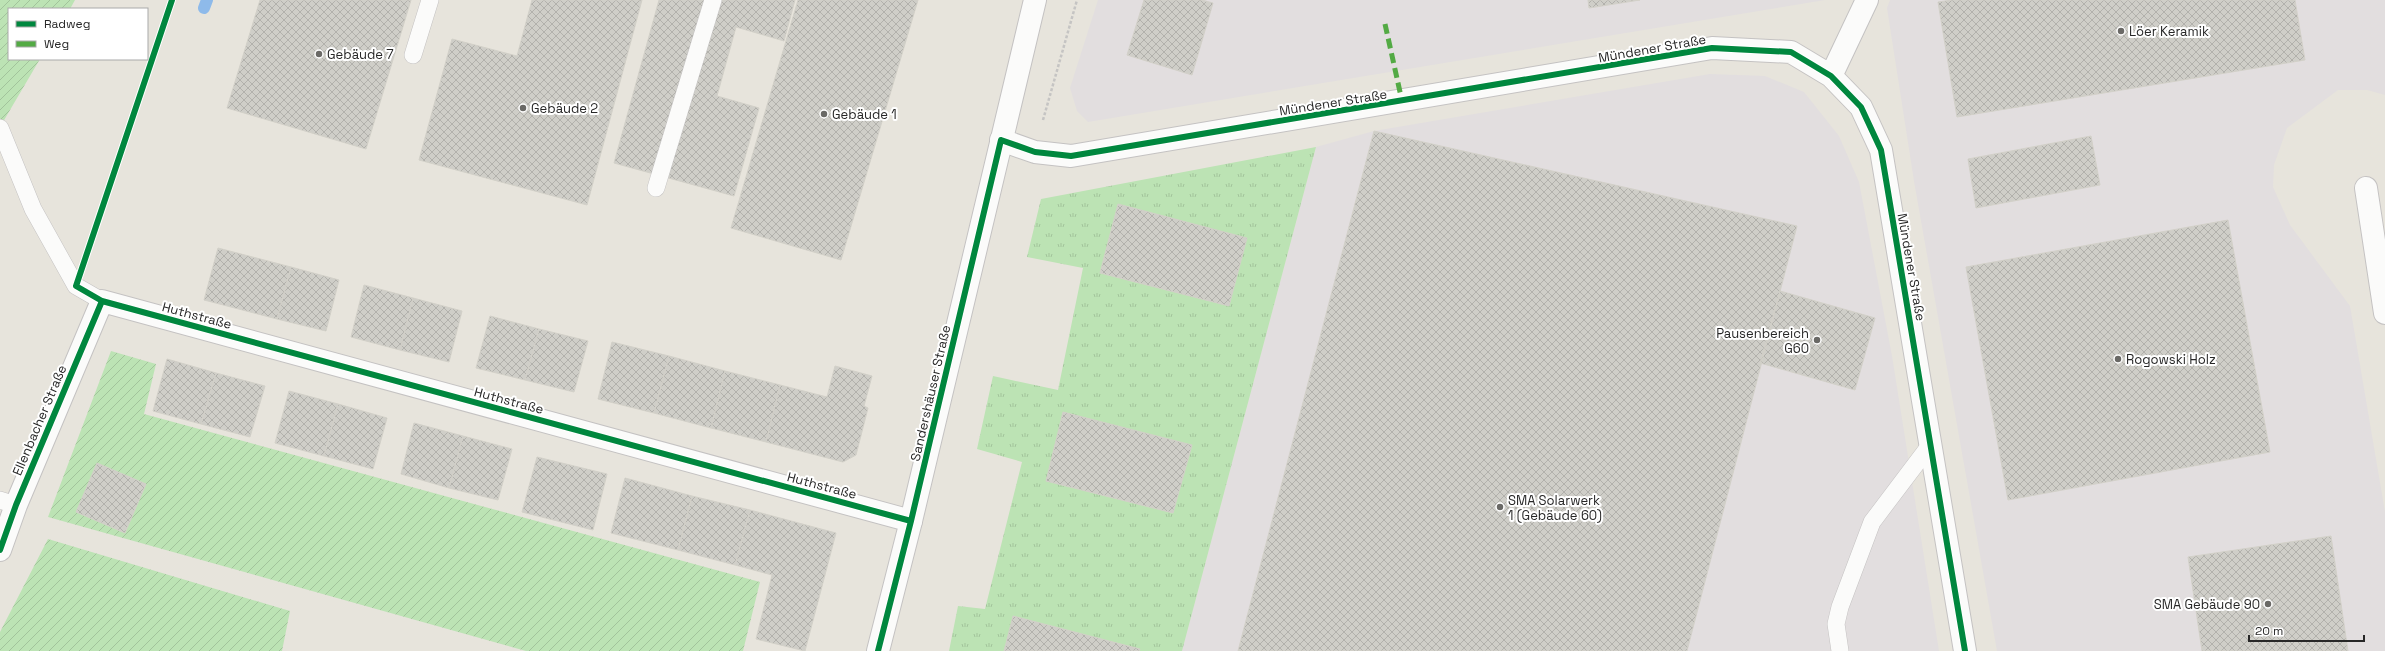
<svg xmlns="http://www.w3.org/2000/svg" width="2385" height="651" font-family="'Space Grotesk',sans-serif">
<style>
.industrial{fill:#e2dedf}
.grass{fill:url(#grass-tufts)}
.garden{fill:url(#garden-furrows)}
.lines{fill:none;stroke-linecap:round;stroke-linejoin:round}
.stream{stroke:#8ebaea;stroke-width:12}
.building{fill:url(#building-cross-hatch);stroke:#d2d0c8}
.service-casing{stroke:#c4c2c2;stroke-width:18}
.minor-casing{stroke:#c4c2c2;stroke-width:24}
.secondary-casing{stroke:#c4c2c2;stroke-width:24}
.path{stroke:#c5c4c3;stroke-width:2.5;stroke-dasharray:3 2;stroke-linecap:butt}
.service{stroke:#fbfbfa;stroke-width:17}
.minor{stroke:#fbfbfa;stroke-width:22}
.secondary{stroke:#fbfbfa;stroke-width:22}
.quiet{stroke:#53aa44;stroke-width:5;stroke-dasharray:10 5;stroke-linecap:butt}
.cycleway-casing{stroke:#fff;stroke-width:8}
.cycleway{stroke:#00873e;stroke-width:6}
.poi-dot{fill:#6a6966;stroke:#fff;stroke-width:1.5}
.labels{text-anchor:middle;stroke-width:4;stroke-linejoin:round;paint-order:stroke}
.poi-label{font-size:13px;fill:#272727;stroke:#fff;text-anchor:start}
.street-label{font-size:13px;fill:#272727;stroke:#fff}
</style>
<defs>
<pattern id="grass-tufts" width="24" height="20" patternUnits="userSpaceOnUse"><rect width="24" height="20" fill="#bce3b4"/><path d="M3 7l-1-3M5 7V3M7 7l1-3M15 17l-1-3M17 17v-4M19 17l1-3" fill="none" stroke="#a2c39b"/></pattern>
<pattern id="garden-furrows" width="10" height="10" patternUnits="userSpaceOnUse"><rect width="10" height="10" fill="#bce3b4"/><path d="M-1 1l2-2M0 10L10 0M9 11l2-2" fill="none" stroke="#a2c39b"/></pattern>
<pattern id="building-cross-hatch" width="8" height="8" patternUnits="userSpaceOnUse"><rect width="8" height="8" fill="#cfcec8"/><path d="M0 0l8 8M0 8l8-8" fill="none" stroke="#b2b1ac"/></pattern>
</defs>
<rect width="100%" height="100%" fill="#e7e4dc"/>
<path class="industrial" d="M1098,0H1825L1088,122L1077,111L1070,88Z
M1890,0H2385V95L2367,90H2338L2287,128L2274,165L2273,187L2290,225L2350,306L2385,512V651H1997L1914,181L1887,8Z
M1710,74L1765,76L1804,92L1839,136L1859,182L1892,356L1939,651H1182L1316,147L1374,131Z"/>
<path class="grass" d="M1316,147L1182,651H949L958,606L985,609L1022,462L977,449L993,376L1058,390L1083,268L1027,257L1041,199Z"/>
<path class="garden" d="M0,0H75L70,9H9V59H40L0,127Z
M111,351L156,364L144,414L760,582L743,651H526L48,517Z
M48,539L290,611L282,651H0V632Z"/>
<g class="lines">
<path class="stream" d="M204,8L207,0"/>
</g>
<path class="building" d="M260,0H411L366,149L227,108Z
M532,0H642L587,205L419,160L452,39L517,56Z
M659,0H795L784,41L736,27L717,96L759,108L734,196L614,163Z
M798,0H918L841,260L731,228Z
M1144,0H1202L1213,3L1192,75L1127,55Z
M1588,0H1640L1589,8Z
M1952,0H2295L2305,60L1957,117L1938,2Z
M1374,131L1797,226L1687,651H1238Z
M2091,136L2100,185L1976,208L1968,159Z
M1118,204L1247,238L1229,306L1100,273Z
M2228,220L2270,452L2008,500L1966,267Z
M218,248L291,267L277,319L204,300Z
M291,267L339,280L326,331L277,319Z
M364,285L413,298L400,350L351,337Z
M1780,291L1875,318L1855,390L1760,363Z
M413,298L462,311L449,362L400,350Z
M490,316L539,329L525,380L476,368Z
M539,329L588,341L574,392L525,380Z
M612,342L669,356L654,413L598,399Z
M669,356L725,371L711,428L654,413Z
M167,359L216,373L201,424L153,411Z
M835,366L872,376L864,406L868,408L856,455L843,462L766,442L780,385L827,397Z
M725,371L780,385L766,442L711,428Z
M216,373L265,386L250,437L201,424Z
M289,391L338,404L324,456L275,443Z
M338,404L387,418L373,469L324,456Z
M1063,412L1192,445L1173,513L1046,481Z
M414,423L463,436L449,488L401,474Z
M463,436L512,449L498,500L449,488Z
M537,457L607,474L593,530L522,512Z
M97,463L146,484L125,533L76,512Z
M625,478L692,496L678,550L611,533Z
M692,496L750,510L735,565L678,550Z
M750,510L836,533L805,651L756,639L772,575L735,565Z
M2331,536L2348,651H2202L2188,557Z
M1013,616L1140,649L1139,651H1004Z"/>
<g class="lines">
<g class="service-casing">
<path id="service" d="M413,55L430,0
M0,128L33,209L76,286L102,301
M656,188L713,0
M0,500L16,505
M1840,651L1836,624L1840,607L1872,522L1931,444"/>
</g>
<g class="minor-casing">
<path id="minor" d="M1831,76L1867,0
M1001,140L1035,152L1071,156L1712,48L1791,52L1831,76L1861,107L1881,150L1965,651
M2366,188L2385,313
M0,550L16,505L102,301L911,521"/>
</g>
<g class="secondary-casing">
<path id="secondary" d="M878,651L911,521L1035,0"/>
</g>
<path class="path" d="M1043,120L1077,0
M88,247L172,0"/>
<use href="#service" class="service"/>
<use href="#minor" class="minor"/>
<use href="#secondary" class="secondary"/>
<path class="quiet" d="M1385,24L1402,101"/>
<g class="cycleway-casing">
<path id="cycleway" d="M172,0L76,286L102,301L911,521
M0,550L16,505L102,301
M878,651L911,521L1001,140L1035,152L1071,156L1712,48L1791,52L1831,76L1861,107L1881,150L1965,651"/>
</g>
<use href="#cycleway" class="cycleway"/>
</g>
<g class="poi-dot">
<circle cx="2121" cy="31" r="4"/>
<circle cx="319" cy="54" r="4"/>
<circle cx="523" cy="108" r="4"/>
<circle cx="824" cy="114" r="4"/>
<circle cx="1817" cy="340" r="4"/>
<circle cx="2118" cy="359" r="4"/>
<circle cx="1500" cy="507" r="4"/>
<circle cx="2268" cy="604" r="4"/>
</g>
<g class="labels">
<g class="poi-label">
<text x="2129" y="36">Löer Keramik</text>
<text x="327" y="59">Gebäude 7</text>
<text x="531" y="113">Gebäude 2</text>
<text x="832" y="119">Gebäude 1</text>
<text x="1809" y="338" text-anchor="end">Pausenbereich<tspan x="1809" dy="15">G60</tspan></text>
<text x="2126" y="364">Rogowski Holz</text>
<text x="1508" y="505">SMA Solarwerk<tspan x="1508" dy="15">1 (Gebäude 60)</tspan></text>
<text x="2260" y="609" text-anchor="end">SMA Gebäude 90</text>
</g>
<g class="street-label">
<text transform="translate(1652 48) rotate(-10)" y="5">Mündener Straße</text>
<text transform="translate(1333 102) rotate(-9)" y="5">Mündener Straße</text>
<text transform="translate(1912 267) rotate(80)" y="5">Mündener Straße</text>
<text transform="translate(197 315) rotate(15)" y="5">Huthstraße</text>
<text transform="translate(930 393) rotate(-77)" y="5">Sandershäuser Straße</text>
<text transform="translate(509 400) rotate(15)" y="5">Huthstraße</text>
<text transform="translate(39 420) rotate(-67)" y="5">Ellenbacher Straße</text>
<text transform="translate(822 485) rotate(15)" y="5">Huthstraße</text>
</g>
</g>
<rect x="8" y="8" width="140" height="52" fill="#ffffff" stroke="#a9a9a9"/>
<rect x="16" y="21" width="20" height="6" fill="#00873e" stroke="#a9a9a9"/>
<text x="44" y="28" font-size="12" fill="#272727">Radweg</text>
<rect x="16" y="41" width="20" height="6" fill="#53aa44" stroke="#a9a9a9"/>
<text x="44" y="48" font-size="12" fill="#272727">Weg</text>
<path d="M2249 635v6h115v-6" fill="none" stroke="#272727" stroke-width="2"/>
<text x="2255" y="635" font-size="12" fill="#272727" stroke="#ffffff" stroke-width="3" paint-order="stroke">20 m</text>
</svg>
